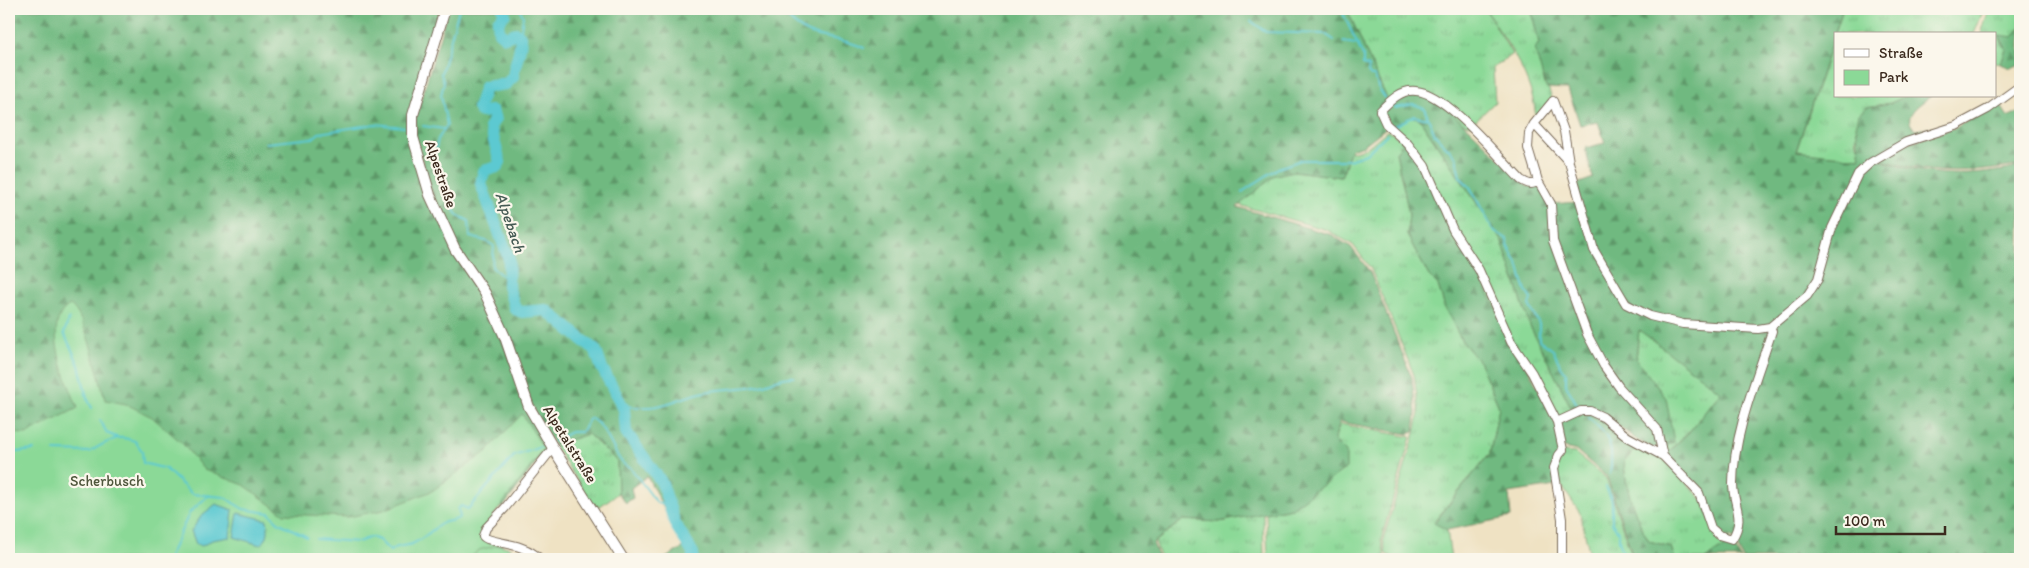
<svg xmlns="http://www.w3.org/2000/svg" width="2029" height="568" font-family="Itim,sans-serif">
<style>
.grass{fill:url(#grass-tufts);stroke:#63825a}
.forest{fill:url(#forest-firs);stroke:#56724f}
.park{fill:#8bd997;stroke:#63825a}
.water{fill:#5cc9d1;stroke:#4c7a78}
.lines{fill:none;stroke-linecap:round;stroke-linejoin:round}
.stream{stroke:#5cc9d1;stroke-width:2}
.river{stroke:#5cc9d1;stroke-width:12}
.minor-casing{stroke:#7a6a58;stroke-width:10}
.secondary-casing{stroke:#7a6a58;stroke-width:12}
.minor{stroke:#fff;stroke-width:8}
.secondary{stroke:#fff;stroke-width:10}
.labels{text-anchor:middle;stroke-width:4.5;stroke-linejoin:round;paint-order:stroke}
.street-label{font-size:15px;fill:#3b2a1e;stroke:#fbf7ec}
.park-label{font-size:15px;fill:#4f563c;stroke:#fbf7ec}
.water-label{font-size:16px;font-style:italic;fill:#455a54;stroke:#fbf7ec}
</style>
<defs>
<pattern id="grass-tufts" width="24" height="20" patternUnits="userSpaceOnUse" patternTransform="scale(1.25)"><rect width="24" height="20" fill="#8bd997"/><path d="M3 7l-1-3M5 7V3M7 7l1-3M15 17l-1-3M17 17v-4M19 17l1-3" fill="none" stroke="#79ba82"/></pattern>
<pattern id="forest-firs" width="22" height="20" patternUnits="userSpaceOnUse" patternTransform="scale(1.25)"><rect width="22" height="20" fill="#70b980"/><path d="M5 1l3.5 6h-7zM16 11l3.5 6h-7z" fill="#5d9768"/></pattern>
</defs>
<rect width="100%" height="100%" fill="#fbf7ec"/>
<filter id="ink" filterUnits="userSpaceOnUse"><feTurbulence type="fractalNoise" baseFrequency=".02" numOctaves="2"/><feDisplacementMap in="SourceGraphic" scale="10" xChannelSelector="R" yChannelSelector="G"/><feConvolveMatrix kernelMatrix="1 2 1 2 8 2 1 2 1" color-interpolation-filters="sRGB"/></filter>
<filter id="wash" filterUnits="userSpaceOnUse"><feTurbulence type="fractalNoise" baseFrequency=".0096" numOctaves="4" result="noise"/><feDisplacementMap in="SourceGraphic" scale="20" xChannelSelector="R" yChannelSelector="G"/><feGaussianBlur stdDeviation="1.12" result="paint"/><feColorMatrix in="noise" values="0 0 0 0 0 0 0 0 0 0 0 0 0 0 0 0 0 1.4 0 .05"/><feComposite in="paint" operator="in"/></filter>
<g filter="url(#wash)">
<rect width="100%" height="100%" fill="#efe2c3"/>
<path class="grass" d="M1347,9H1531L1539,43L1535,49L1552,99L1536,120C1534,78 1507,44 1486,10L1512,54L1493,68L1495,102L1471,125L1388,101Z
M1837,9H1984L1974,34H1835V96H1906L1891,103L1867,107L1856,139L1861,158L1796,152L1842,12Z
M1989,9H2020V28L2013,38L1999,36L2006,49L2001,64L1995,62V34H1981Z
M1412,117L1419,118L1501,239L1530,326L1573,411L1559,417L1512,341L1454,229L1433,180L1391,126Z
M1388,130L1404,142L1396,152L1409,214L1407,235L1429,276L1438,285L1445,308L1462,341L1480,363L1499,407L1490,453L1434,522L1447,530L1451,559H1396L1386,554L1383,540L1415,433L1419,413L1414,375L1371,269L1353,245L1327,230L1239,205L1275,175L1294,171L1341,177L1350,152L1366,148Z
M1639,329L1721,392L1689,432L1664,456V445L1674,442L1636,360Z
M1340,424L1411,437L1381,540L1385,556L1391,559H1268L1266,513L1292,508L1346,452L1334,440Z
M588,434L617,461L618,493L596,509L554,445Z
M1639,446L1663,458L1698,495L1732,542L1705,559H1675L1671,547L1649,541C1635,518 1625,488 1624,461Z
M1563,452L1575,453L1606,478L1633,559H1591L1580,513L1559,482L1557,467Z
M1263,513L1264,559H1161L1155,542L1183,520L1219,522Z
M481,540L511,548L505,559H460Z
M520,548L538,559H510Z"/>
<path class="forest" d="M9,9H443L410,115L426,195L482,294L547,448L504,506L9,559Z
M448,9H1347L1388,101L1379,110L1387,127L1364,145L1351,149L1341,177L1294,171L1275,175L1237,207L1332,235L1351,247L1370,272L1412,378L1416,413L1414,432L1408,434L1340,422L1334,440L1346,452V468L1292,508L1219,522L1183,520L1153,543L1159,559H664L684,547L647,476L631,488L633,498L626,503L618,493L617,461L588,434L554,445L538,418L432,194L415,137L416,117Z
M1531,9H1837L1842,11L1796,151L1860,158L1856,126L1859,114L1867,107L1891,103L1906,96H1931C1920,104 1899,117 1916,130L1943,125H1955L1906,141L1877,159C1918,173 1955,178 1997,171C2005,170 2014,169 2020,165V559H1743L1734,539L1712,527L1700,492L1664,456L1689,432L1721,392L1639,330L1636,359L1666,398L1674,442L1665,446L1660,444L1654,449L1637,440L1604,416L1573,411L1530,326L1501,239L1419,118L1412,117L1391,126L1382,112C1391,103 1400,93 1414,92C1439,91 1507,167 1527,186L1541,188L1550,204L1580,202L1577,184L1593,178L1585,148L1605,143L1598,122L1580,125L1568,89L1546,88L1535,49L1539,43Z
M2020,28V64L2011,68L2001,64L2006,49L1999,35L2013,37Z
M1999,103L2008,117L2020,111V163L2016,166C1963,174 1931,175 1879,159L1907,143L1957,127Z
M1404,142L1416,154L1556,423L1561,449L1558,454L1555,486L1509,493L1511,517L1447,530L1434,523L1490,453L1499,407L1480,363L1462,341L1445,308L1438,285L1429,276L1407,235L1409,214L1396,152Z
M1580,413C1603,414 1621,433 1639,446L1624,461C1625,488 1635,517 1649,541L1671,547L1675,559H1636L1633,556L1607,477L1577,451L1564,448L1559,423Z
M1732,542L1741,559H1705Z"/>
<path class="park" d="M70,305C85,312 100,382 105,400L126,404L152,417L182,443L204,470L244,485L284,514L348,517L384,510L432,491L486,452L522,414L544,449L485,527L489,543L503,544L479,550L469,559H9V433L26,434L78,408C69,385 39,322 70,305Z"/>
<path class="water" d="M216,504L233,510L230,537L212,540L202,546L196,544L191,531L202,515Z
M238,513L267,520C269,530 269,539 260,545L234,537Z"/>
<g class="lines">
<path class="stream" d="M459,9L441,74L444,83L441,95L447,125L438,139L433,161L449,202L457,215L469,221L470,237L486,241L494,246L492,267L508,281
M764,9L770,14L786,16C812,45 832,32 864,48
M1341,9L1363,56V65L1369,67L1368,73L1371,76H1375L1378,87L1385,98
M1251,21L1266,32L1325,34L1334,40
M520,36L523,16L520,10L522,9
M1343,42L1356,44
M1392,105L1396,108L1413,104L1424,108L1435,135L1456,157L1460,177L1470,187L1493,230L1507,239C1507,249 1514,256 1518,265C1523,277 1522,288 1531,299L1529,305L1539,324V340L1553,350L1561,367L1566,373V385L1578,406
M423,126L444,129
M1394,126L1414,116L1429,119
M266,143L313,138L319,133L375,124L404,127
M1242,192L1278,168L1301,160H1349L1366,154L1387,134
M69,319L64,333L79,365L87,398L92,408
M624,409L627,406C664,412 677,396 710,391C727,388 747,389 764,384C775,381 782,376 794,377
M1588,418C1610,434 1614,447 1610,474
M100,420L107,433L118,438
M554,441L571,432H581L590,418C610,427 616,467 630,467L657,503L669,506
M55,451L90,452C95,448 112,439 119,438C123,437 130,440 135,441L142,451L143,463L166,469L192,494L224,497L243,509L269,513L278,522L307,537
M9,453L34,450
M1606,487L1612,501V523L1619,533V540L1625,559
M316,539L358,542L371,537L379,540L390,551C398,544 403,547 412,544C424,539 431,530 441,524C447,520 454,522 460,517L458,509L461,506L468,509L514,456L541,447
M168,559L190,512L209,495"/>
<path class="river" d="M503,9L505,14L498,21L499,32L505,37L516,33L520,36C523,47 514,64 513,77L506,84L485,87L478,108L481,112L492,111L495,119L490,126L500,162L497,167L484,171L481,184L509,259L508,286L515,309L522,312L546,310L596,351L601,366L624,409L626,432L662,483L675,524L693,553V559"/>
</g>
</g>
<g filter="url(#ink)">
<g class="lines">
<g class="minor-casing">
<path id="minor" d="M1553,101L1564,131L1569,162L1594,250L1626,304L1650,316L1683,324L1758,329L1770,327L1807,296L1818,279L1832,228L1858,174L1870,163L1906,142L1956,126L1988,109L2020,86
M1553,101L1534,124L1529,133L1528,148L1538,181L1551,204L1553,241L1587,334L1604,366L1619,387L1657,429L1663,456
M1534,124L1568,161
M1538,181C1532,186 1528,184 1521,180C1498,157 1447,93 1416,91C1401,89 1390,101 1380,111L1386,124L1408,144L1425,166L1453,230L1479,270L1511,342L1532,373L1557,422L1563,450L1559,455L1554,468L1562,519V559
M1557,422L1581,411H1590L1603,417L1628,437L1663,456L1699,493L1711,528L1719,535L1732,539C1746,517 1733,506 1733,484C1733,435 1757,377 1772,331L1770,327
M540,559C523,541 489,544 483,536L486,528L505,508L553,448"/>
</g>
<g class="secondary-casing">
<path id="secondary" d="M445,9L413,115V137L430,195L455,249L485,293L505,337L529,407L553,448L623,559"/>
</g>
<use href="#minor" class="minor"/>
<use href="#secondary" class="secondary"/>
</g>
</g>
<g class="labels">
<g class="street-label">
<text transform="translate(441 174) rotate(71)" y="5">Alpestraße</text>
<text transform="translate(570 444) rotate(58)" y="5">Alpetalstraße</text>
</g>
<g class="park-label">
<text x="107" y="486">Scherbusch</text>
</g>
<g class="water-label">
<text transform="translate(511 222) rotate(71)" y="6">Alpebach</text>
</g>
</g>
<rect width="2029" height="568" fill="none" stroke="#fbf7ec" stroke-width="30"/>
<rect x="1834" y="32" width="162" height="65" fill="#fbf7ec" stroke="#aea59a"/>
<rect x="1844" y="49" width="25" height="8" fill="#ffffff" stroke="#aea59a"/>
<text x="1879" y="58" font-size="15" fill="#3b2a1e">Straße</text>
<rect x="1844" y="70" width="25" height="15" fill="#8bd997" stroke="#aea59a"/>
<text x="1879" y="82" font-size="15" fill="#3b2a1e">Park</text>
<path d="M1836 526v8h109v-8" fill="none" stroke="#3b2a1e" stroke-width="2.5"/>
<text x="1844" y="526" font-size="15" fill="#3b2a1e" stroke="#fbf7ec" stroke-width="4" paint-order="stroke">100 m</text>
</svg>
